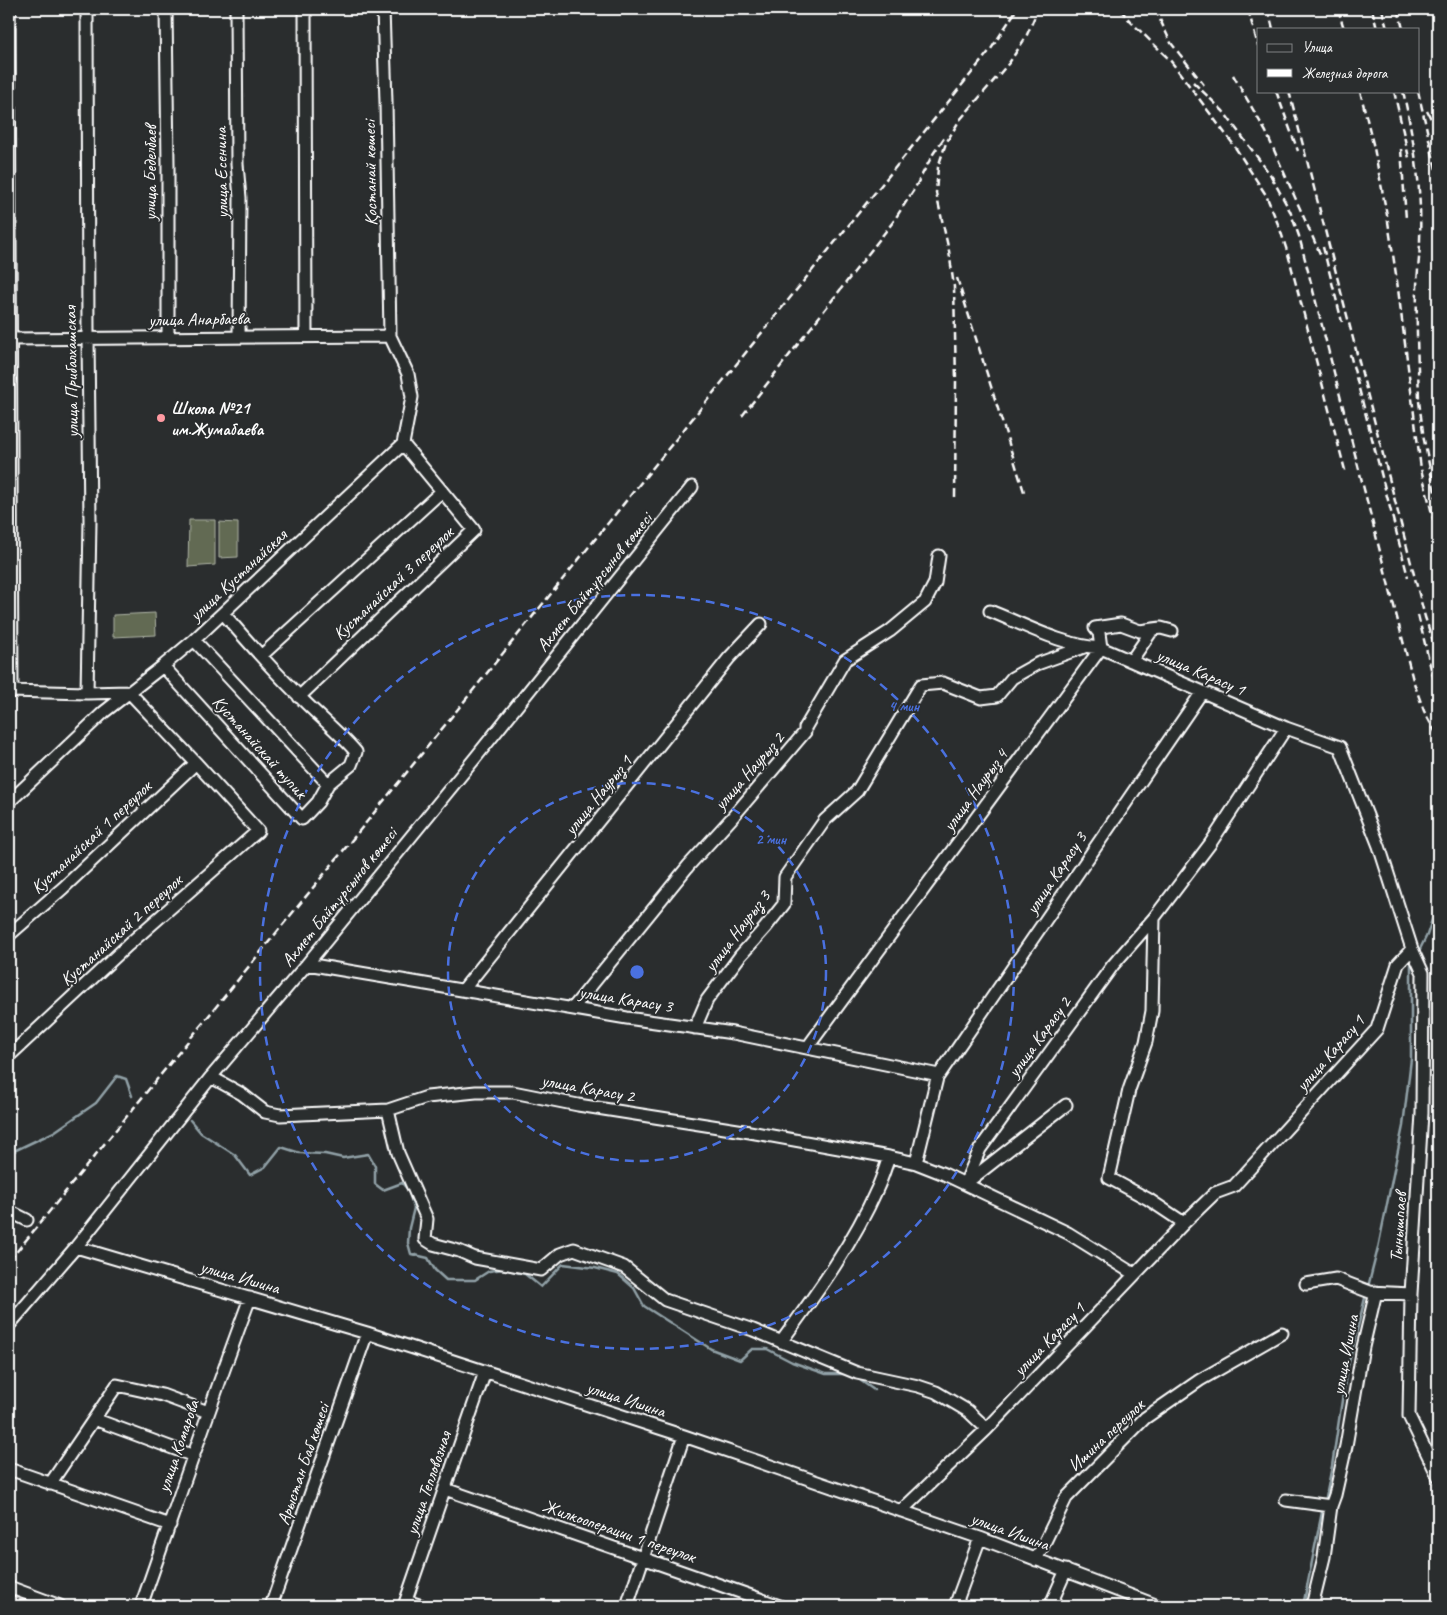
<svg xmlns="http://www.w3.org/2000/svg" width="1447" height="1615" font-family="Caveat,sans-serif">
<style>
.built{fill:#3e3b3e}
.green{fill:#626b52;stroke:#b0b5a8}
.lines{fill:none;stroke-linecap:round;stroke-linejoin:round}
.stream{stroke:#91a1a7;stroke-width:2.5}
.minor-casing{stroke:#fff;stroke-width:15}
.minor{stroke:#2a2d2e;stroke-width:11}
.rail{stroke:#fff;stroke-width:2.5;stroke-dasharray:8 4;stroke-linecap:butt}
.ring{fill:none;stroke:#4a71e0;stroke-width:2.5;stroke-dasharray:9 6}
.poi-dot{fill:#ff9aa2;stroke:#2a2d2e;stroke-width:2}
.labels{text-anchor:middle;stroke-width:4;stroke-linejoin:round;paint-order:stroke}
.street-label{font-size:18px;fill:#fff;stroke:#2a2d2e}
.poi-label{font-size:18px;font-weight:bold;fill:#fff;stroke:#2a2d2e;text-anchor:start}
.centre{fill:#4a71e0;stroke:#2a2d2e;stroke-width:2.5}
.ring-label{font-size:15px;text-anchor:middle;font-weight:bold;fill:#4a71e0;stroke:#2a2d2e;stroke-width:4;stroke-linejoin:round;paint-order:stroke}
</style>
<rect width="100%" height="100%" fill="#2a2d2e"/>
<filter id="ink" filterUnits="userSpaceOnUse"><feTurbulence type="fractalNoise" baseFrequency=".02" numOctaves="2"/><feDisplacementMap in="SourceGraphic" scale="10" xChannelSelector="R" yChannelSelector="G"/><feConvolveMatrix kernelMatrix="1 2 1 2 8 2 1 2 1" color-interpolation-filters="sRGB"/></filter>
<g filter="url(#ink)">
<path class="built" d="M1438,263V361L1432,310Z"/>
<path class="green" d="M189,520H215V565L188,567Z
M219,522L238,523V557L219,558Z
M155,613L156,635L113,637V615Z"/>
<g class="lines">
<path class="stream" d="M1418,953L1427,935L1438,902
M190,1120L201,1133L235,1155L250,1175L265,1167L281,1147L300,1153L325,1154L343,1158L368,1154L375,1166V1184L383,1190L402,1183L408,1190L414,1208L409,1228L408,1243L411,1254L428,1258L435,1270L446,1280H475L489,1271L503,1269L525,1274L541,1287L563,1264L595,1268L618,1274L634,1288L644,1306L711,1349L740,1360L752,1349H767L792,1362L826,1374H847
M9,1150L14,1151L54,1132L96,1103L117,1076L126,1079L132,1096
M1368,1287L1378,1248L1403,1126L1411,1059V964L1413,962
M857,1378L874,1390
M1325,1502L1332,1466L1346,1374L1366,1294
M1303,1606L1323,1507"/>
<g class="minor-casing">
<path id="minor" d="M9,9L12,691
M166,9L168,165V337
M236,9L237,164L240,198L239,336
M305,9L306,336
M9,339L390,336
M1153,629L1140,631L1121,624L1095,628L1099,633L1101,648L1286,728L1340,747L1379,846L1412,949L1423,973L1422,1113L1411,1294L1409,1416L1438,1476
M194,640L328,784
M261,656L442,491
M1131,661L1153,629L1161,628L1172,631
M163,666L302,819L318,802L328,784L351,765L356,752C338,731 317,715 298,695C272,669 247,641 223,613
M9,691L87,693
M299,697L474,530L403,444
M9,802L104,712L163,666L194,640L403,444L412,397L408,374L390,336L386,102L383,9
M1154,918L1152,1011L1146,1042L1129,1090L1109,1178L1148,1199L1184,1223
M9,935L63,888L196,763
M307,964L627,1018L733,1033L939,1075
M463,990L729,658L761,624
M573,1008L689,865L731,819L805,732V728L845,660L890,631L925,602L935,583L939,556
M695,1028L707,1000L740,956L765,928L784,904L785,877L825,820L857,791L921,685L943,683L981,698L997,696L1012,678L1037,664L1084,647
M807,1048L1101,648C1063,646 1025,625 990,611
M9,1056L128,945L258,831L196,763L129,692L87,693L90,521L88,338L87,9
M211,1077L242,1094L265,1112L280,1115L388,1110L427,1097L476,1092H513L578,1105L744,1131L889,1157L916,1163L944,1174L1068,1233L1134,1274
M1066,1105L965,1184L980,1149L1113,965L1154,918L1210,844L1286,728
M388,1110L398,1153L427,1219L425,1239L433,1244L459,1251L475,1258L541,1270L560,1254L574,1249L624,1267L665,1300L753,1330L857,1373L918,1386L936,1392L968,1411L987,1429
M916,1163L937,1078L1202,692
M9,1211L27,1220
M76,1247L367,1333L684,1436L980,1538L1158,1606
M1306,1284L1336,1279L1370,1292L1411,1294
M9,1325L76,1247L211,1077L307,964L476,757L692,487
M781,1342C816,1294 853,1244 877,1189C882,1179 885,1168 889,1157
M94,1419L117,1385L162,1395L208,1412
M9,1469L170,1525
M50,1484L94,1419L194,1456
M445,1489L780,1606
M1286,1500L1331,1506
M901,1511L987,1429L1184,1223L1215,1193L1234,1186L1377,1029L1398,964L1412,949
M1036,1560L1066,1498L1145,1418L1200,1380L1282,1333
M9,1587L60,1606
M406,1601L422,1606
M141,1606C177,1503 212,1400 250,1298
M271,1606L367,1333
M404,1606L485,1372
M627,1606L684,1436
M955,1606L980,1538
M1050,1606L1066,1570
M1312,1606L1324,1557L1331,1506L1335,1495L1346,1446L1363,1347L1376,1292"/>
</g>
<use href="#minor" class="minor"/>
<path class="rail" d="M1120,9L1130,21L1170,60L1233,144L1266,195L1280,229L1288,254L1346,474
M1155,9L1171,43L1204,85
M1248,9L1258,46
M1268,9L1273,29
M1338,9L1344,29
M1372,9L1377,29
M1382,9L1387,29
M1398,9L1403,29
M1233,75L1266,132L1321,256
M1193,82L1223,111L1275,181
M1276,91L1298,151
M1289,91L1425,617L1438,656
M1360,91L1374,148L1387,215L1397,281L1421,469L1438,538
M1394,91L1409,158
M1403,91C1414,140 1422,189 1420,239C1420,256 1417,272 1417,289C1416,326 1418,363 1419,400
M1418,91L1438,178
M1427,111L1438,132
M1401,149L1406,219
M1271,176L1290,211L1299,236L1413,680L1424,711L1438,737
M1323,247L1342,322
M957,278L1025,495
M1350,354L1408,577
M1437,391L1438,397
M1419,401L1424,440L1438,507
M742,416L893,222L915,188L933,154L944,138
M955,497L956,381L954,287L949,251L936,193L938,167L946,143L959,121L1009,63L1026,37L1038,9
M1418,615L1432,673L1438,688
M9,1261L382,803L991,49L1017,9"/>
</g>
</g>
<g class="ring">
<circle cx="637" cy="972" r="189"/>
<circle cx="637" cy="972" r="377"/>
</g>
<circle class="poi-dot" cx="161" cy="418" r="5"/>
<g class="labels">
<g class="street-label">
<text transform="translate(150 173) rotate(-90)" y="6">улица Беделбаев</text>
<text transform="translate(221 173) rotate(-91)" y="6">улица Есенина</text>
<text transform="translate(370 173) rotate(-91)" y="6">Қостанай көшесі</text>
<text transform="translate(199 319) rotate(-1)" y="6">улица Анарбаева</text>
<text transform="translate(71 372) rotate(-91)" y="6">улица Прибалхашская</text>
<text transform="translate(238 575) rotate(-43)" y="6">улица Кустанайская</text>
<text transform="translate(594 582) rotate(-51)" y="6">Ахмет Байтұрсынов көшесі</text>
<text transform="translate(393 583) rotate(-43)" y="6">Кустанайскай 3 переулок</text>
<text transform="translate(1201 672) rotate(23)" y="6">улица Карасу 1</text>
<text transform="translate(260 747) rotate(48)" y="6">Кустанайскай тупик</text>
<text transform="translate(749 771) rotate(-49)" y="6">улица Наурыз 2</text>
<text transform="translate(975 790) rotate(-54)" y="6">улица Наурыз 4</text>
<text transform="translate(598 795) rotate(-51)" y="6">улица Наурыз 1</text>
<text transform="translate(91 837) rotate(-43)" y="6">Кустанайскай 1 переулок</text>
<text transform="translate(1056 873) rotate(-56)" y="6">улица Карасу 3</text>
<text transform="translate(339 897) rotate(-51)" y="6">Ахмет Байтұрсынов көшесі</text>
<text transform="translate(121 930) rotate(-42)" y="6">Кустанайскай 2 переулок</text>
<text transform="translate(737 931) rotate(-53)" y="6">улица Наурыз 3</text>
<text transform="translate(626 999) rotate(9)" y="6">улица Карасу 3</text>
<text transform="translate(1039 1037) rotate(-54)" y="6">улица Карасу 2</text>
<text transform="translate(1330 1053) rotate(-49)" y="6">улица Карасу 1</text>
<text transform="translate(588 1088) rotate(10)" y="6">улица Карасу 2</text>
<text transform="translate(1398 1227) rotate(-86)" y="6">Тынышпаев</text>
<text transform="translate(240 1277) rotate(16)" y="6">улица Ишина</text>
<text transform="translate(1049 1339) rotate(-46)" y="6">улица Карасу 1</text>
<text transform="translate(1345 1355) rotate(-79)" y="6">улица Ишина</text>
<text transform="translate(626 1399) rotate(18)" y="6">улица Ишина</text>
<text transform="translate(1106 1435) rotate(-43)" y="6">Ишина переулок</text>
<text transform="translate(178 1446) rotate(-71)" y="6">улица Комарова</text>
<text transform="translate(303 1464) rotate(-71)" y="6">Арыстан Баб көшесі</text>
<text transform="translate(428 1483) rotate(-71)" y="6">улица Тепловозная</text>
<text transform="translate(619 1531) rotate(19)" y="6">Жилкооперации 1 переулок</text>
<text transform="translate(1010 1531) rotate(20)" y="6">улица Ишина</text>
</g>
<g class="poi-label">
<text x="171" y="414">Школа №21<tspan x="171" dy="21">им.Жумабаева</tspan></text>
</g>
</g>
<circle cx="637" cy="972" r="8" class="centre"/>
<g class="ring-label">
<text x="904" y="711">4 мин</text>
<text x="771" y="844">2 мин</text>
</g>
<rect width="1447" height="1615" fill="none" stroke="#2a2d2e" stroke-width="30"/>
<rect x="15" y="15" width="1417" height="1585" fill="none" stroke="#fff" stroke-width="2" filter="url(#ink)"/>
<rect x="1257" y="28" width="162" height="65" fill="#2a2d2e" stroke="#7f8182"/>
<rect x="1267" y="44" width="25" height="8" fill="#2a2d2e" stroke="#7f8182"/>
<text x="1302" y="52" font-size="15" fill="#ffffff">Улица</text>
<rect x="1267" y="69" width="25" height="8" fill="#ffffff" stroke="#7f8182"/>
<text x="1302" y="78" font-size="15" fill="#ffffff">Железная дорога</text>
</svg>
